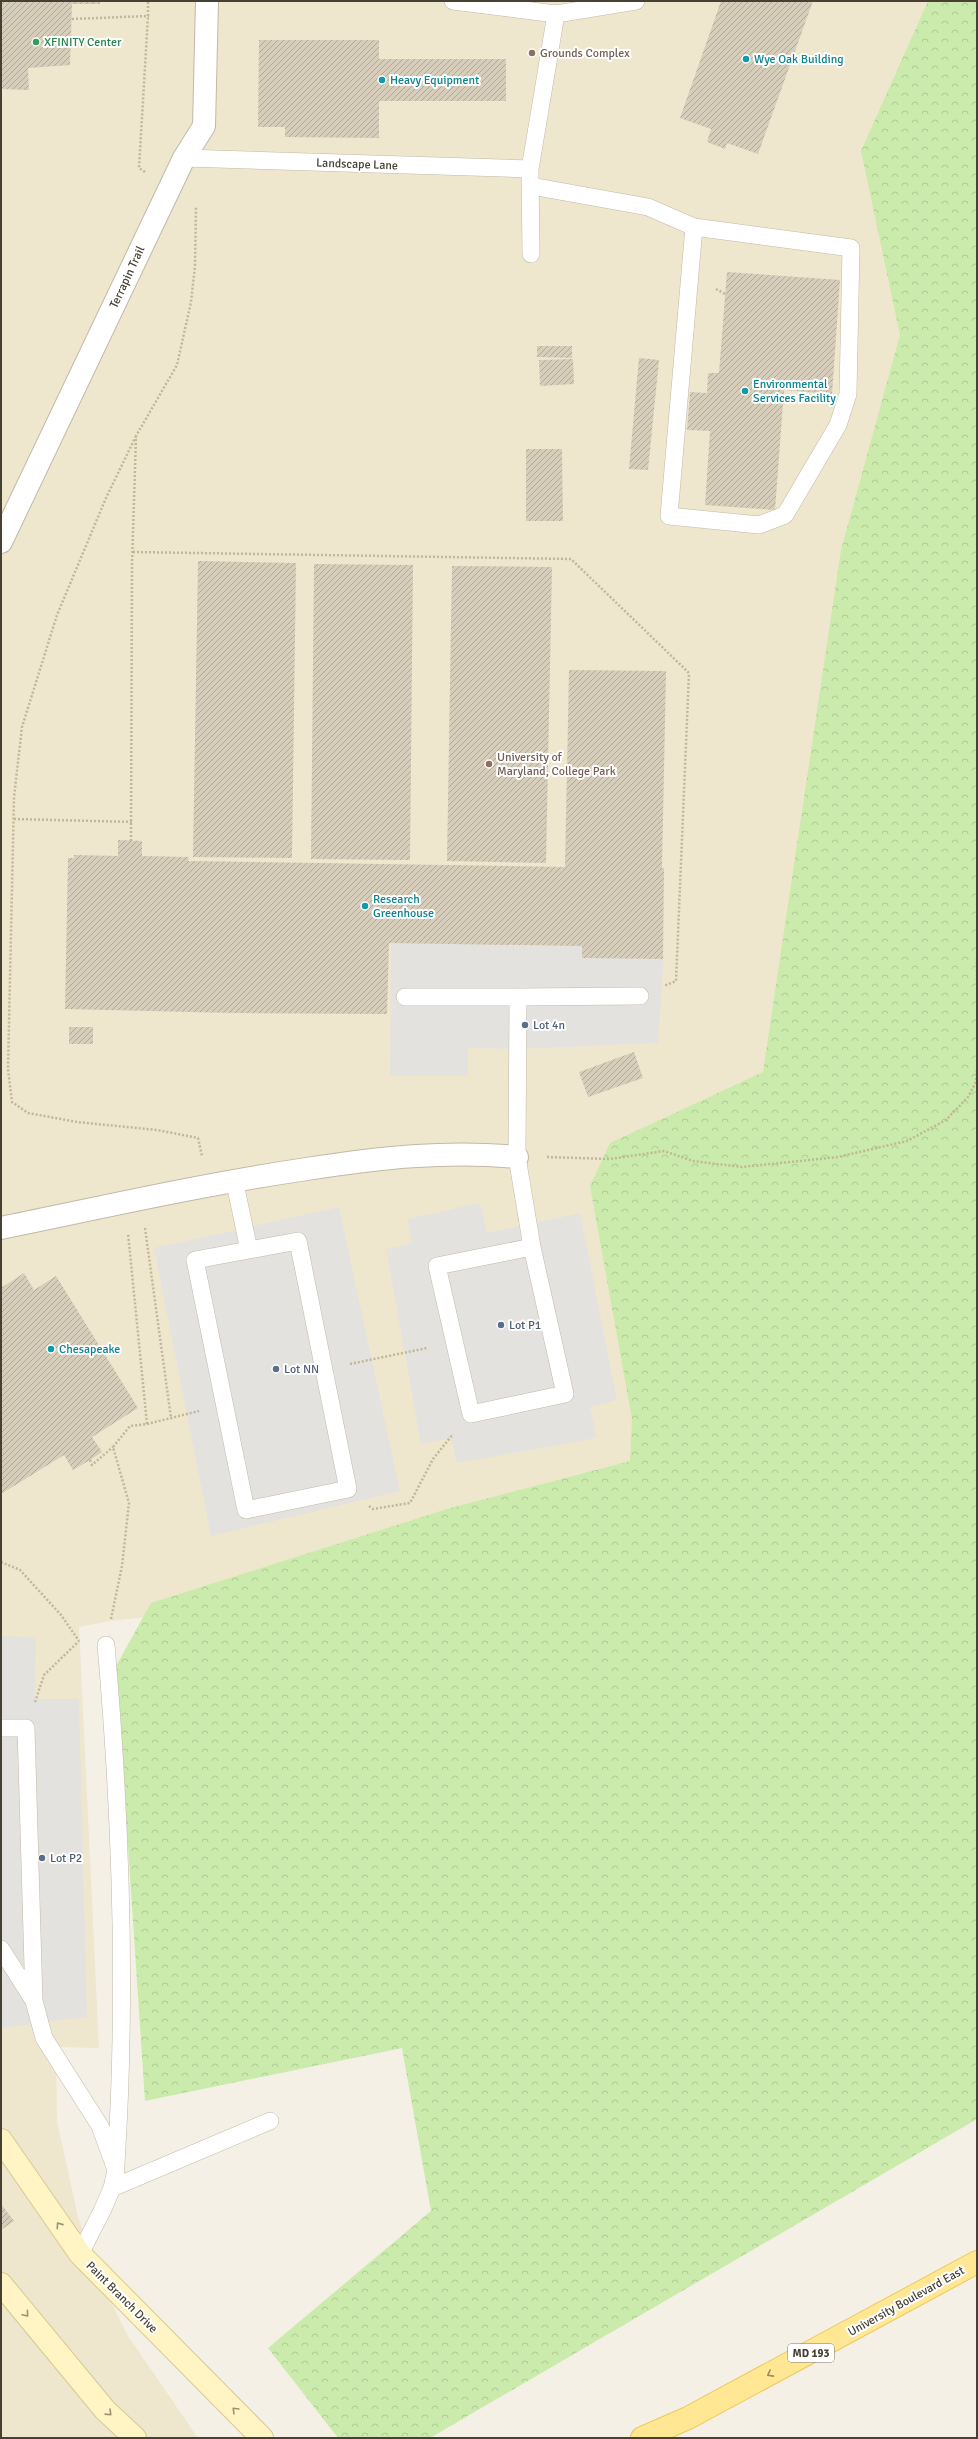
<svg xmlns="http://www.w3.org/2000/svg" width="978" height="2439" font-family="Signika,sans-serif">
<style>
.education{fill:#eee7ce}
.forest{fill:url(#forest-crowns)}
.parking{fill:#e4e2de}
.building{fill:url(#building-hatch)}
.lines{fill:none;stroke-linecap:round;stroke-linejoin:round}
.lane-casing{stroke:#c0b9a7;stroke-width:18}
.street-casing{stroke:#c0b9a7;stroke-width:24}
.secondary-casing{stroke:#d7c992;stroke-width:24}
.primary-casing{stroke:#ebc95c;stroke-width:24}
.path{stroke:#c2b697;stroke-width:2.5;stroke-dasharray:2 2;stroke-linecap:butt}
.lane{stroke:#fff;stroke-width:17}
.street{stroke:#fff;stroke-width:22}
.secondary{stroke:#fff5c4;stroke-width:22}
.primary{stroke:#ffe793;stroke-width:22}
.oneway{stroke:#9a9275}
.oneway2{stroke:#9a8c5f}
.leisure-dot{fill:#2e9e5b;stroke:#fff;stroke-width:1.5}
.education-dot{fill:#8d6e63;stroke:#fff;stroke-width:1.5}
.culture-dot{fill:#0f9aa8;stroke:#fff;stroke-width:1.5}
.service-dot{fill:#5c6f8a;stroke:#fff;stroke-width:1.5}
.labels{text-anchor:middle;stroke-width:4;stroke-linejoin:round;paint-order:stroke}
.shield{fill:#fff;stroke:#7e7a71;stroke-width:1}
.shield-label{font-size:11px;font-weight:bold;fill:#474134}
.leisure-label{font-size:12px;fill:#27864d;stroke:#fff;text-anchor:start}
.education-label{font-size:12px;fill:#785e54;stroke:#fff;text-anchor:start}
.culture-label{font-size:12px;fill:#0d838f;stroke:#fff;text-anchor:start}
.street-label{font-size:12px;fill:#474134;stroke:#fff}
.service-label{font-size:12px;fill:#4e5e75;stroke:#fff;text-anchor:start}
</style>
<defs>
<pattern id="forest-crowns" width="20" height="18" patternUnits="userSpaceOnUse"><rect width="20" height="18" fill="#caebab"/><path d="M2 6a3 3 0 1 1 6 0M12 15a3 3 0 1 1 6 0" fill="none" stroke="#afcb94"/></pattern>
<pattern id="building-hatch" width="6" height="6" patternUnits="userSpaceOnUse"><rect width="6" height="6" fill="#d6cdba"/><path d="M-1 1l2-2M0 6l6-6M5 7l2-2" fill="none" stroke="#afa898"/></pattern>
</defs>
<rect width="100%" height="100%" fill="#f4f0e5"/>
<path class="education" d="M1,1H977L895,1534L109,1621L79,1627L99,2048L56,2047L57,2121L78,2217L102,2284L128,2336L198,2438H1Z"/>
<path class="forest" d="M928,1H977V2119L430,2438H338L268,2348L431,2211L402,2048L145,2101L116,1666L151,1603L447,1509L630,1461L632,1419L590,1186L610,1143L763,1072L841,550L900,335L861,151Z"/>
<path class="parking" d="M391,940L584,943V954L664,955L658,1043L518,1049L468,1048V1076H390Z
M480,1203L487,1233L580,1213L617,1400L590,1407L597,1438L457,1463L451,1438L421,1444L386,1249L412,1243L407,1219Z
M339,1207L400,1491L211,1536L154,1248Z
M1,1636L36,1637L35,1699H79L87,2017L1,2028Z"/>
<path class="building" d="M1,1H100V4H72L70,65L28,68L29,90L1,89Z
M721,1H813L758,154L727,143L725,149L707,142L711,129L680,118Z
M259,40H379V59H506V101H379V138L285,137V127H258Z
M727,272L840,280L832,394L784,390L775,510L705,505L710,431L687,430L690,392L707,393L708,373H719Z
M537,346H572V358L537,357Z
M639,358L659,360L648,470L629,469Z
M573,359L574,384L540,386L539,360Z
M526,449H562L563,521H526Z
M198,561L296,563L292,858L193,857Z
M314,564L413,565L410,860L311,859Z
M452,566L552,567L546,863L447,861Z
M569,670L666,671L662,868H664L663,959L582,958V946L389,943L387,1014L232,1013L65,1009L68,858H74V855L118,856V840L142,841V856L189,857L188,861L565,867Z
M69,1027H93V1044H69Z
M634,1052L643,1078L588,1097L579,1072Z
M24,1273L34,1290L56,1276L138,1408L92,1437L102,1452L90,1460L73,1470L64,1455L1,1494V1288Z
M1,2204L14,2221L1,2230Z"/>
<g class="lines">
<g class="lane-casing">
<path id="lane" d="M453,1L556,14L530,169L531,254
M556,14L636,1
M184,158L530,169
M531,186L648,207L694,227L669,516L759,525L785,515L838,425L848,394L851,248L694,227
M405,997H518L517,1157L532,1247
M518,997L640,996
M234,1179L249,1250L195,1260L246,1510L348,1489L298,1241L249,1250
M532,1247L565,1394L471,1414L437,1266Z
M106,1645C121,1817 127,1991 116,2164
M1,1728H26L34,2001L44,2038L100,2126L116,2170L112,2188L102,2211L80,2254
M1,1949L34,2001
M112,2188L270,2121"/>
</g>
<g class="street-casing">
<path id="street" d="M1,542L184,158L204,126L207,1
M1,1228C103,1207 204,1184 307,1169C377,1158 447,1150 517,1157"/>
</g>
<g class="secondary-casing">
<path id="secondary" d="M1,2140L80,2254L262,2438
M1,2284L105,2410L135,2438"/>
</g>
<g class="primary-casing">
<path id="primary" d="M642,2438L688,2418L977,2262"/>
</g>
<path class="path" d="M72,19L148,16V1
M145,172L139,168L148,16
M716,289L725,294
M136,436L106,498L57,615L22,727L14,797L8,1069L12,1102L28,1113L77,1122L157,1130L198,1138L202,1156
M133,552L571,559L689,673L676,981L664,986
M14,819L133,822
M131,841L132,565L136,436L177,365L191,302L195,266L196,206
M977,958V980
M547,1157L610,1159L664,1151L693,1161L742,1167L838,1157L907,1141L946,1120L968,1097L976,1082L977,1069
M145,1228L171,1418
M350,1364L427,1348
M147,1424L199,1411
M90,1460L92,1465L113,1447
M369,1506L373,1509L410,1503L433,1459L453,1434
M1,1562L20,1570L61,1615L79,1641
M111,1619L122,1566L129,1503L113,1447L130,1426L147,1424L128,1233
M35,1702L44,1675L79,1641"/>
<use href="#lane" class="lane"/>
<use href="#street" class="street"/>
<use href="#secondary" class="secondary"/>
<use href="#primary" class="primary"/>
</g>
<defs><path id="oneway-chevron" d="M-2-3.5L2.5 0L-2 3.5" fill="none" stroke-width="1.6" stroke-linecap="round" stroke-linejoin="round"/></defs>
<g class="oneway">
<use href="#oneway-chevron" transform="translate(59 2225) rotate(-125)"/>
<use href="#oneway-chevron" transform="translate(26 2314) rotate(50)"/>
<use href="#oneway-chevron" transform="translate(235 2410) rotate(-135)"/>
<use href="#oneway-chevron" transform="translate(109 2413) rotate(44)"/>
</g>
<use class="oneway2" href="#oneway-chevron" transform="translate(770 2374) rotate(152)"/>
<circle class="leisure-dot" cx="36" cy="42" r="4"/>
<g class="education-dot">
<circle cx="532" cy="53" r="4"/>
<circle cx="489" cy="764" r="4"/>
</g>
<g class="culture-dot">
<circle cx="746" cy="59" r="4"/>
<circle cx="382" cy="80" r="4"/>
<circle cx="745" cy="391" r="4"/>
<circle cx="365" cy="906" r="4"/>
<circle cx="51" cy="1349" r="4"/>
</g>
<g class="service-dot">
<circle cx="525" cy="1025" r="4"/>
<circle cx="501" cy="1325" r="4"/>
<circle cx="276" cy="1369" r="4"/>
<circle cx="42" cy="1858" r="4"/>
</g>
<g class="labels">
<rect class="shield" x="788" y="2344" width="46" height="18" rx="3"/>
<g class="shield-label">
<text x="811" y="2357">MD 193</text>
</g>
<g class="leisure-label">
<text x="44" y="46">XFINITY Center</text>
</g>
<g class="education-label">
<text x="540" y="57">Grounds Complex</text>
<text x="497" y="761">University of<tspan x="497" dy="14">Maryland, College Park</tspan></text>
</g>
<g class="culture-label">
<text x="754" y="63">Wye Oak Building</text>
<text x="390" y="84">Heavy Equipment</text>
<text x="753" y="388">Environmental<tspan x="753" dy="14">Services Facility</tspan></text>
<text x="373" y="903">Research<tspan x="373" dy="14">Greenhouse</tspan></text>
<text x="59" y="1353">Chesapeake</text>
</g>
<g class="street-label">
<text transform="translate(357 164) rotate(2)" y="4">Landscape Lane</text>
<text transform="translate(127 277) rotate(-65)" y="4">Terrapin Trail</text>
<text transform="translate(122 2297) rotate(45)" y="4">Paint Branch Drive</text>
<text transform="translate(906 2301) rotate(-29)" y="4">University Boulevard East</text>
</g>
<g class="service-label">
<text x="533" y="1029">Lot 4n</text>
<text x="509" y="1329">Lot P1</text>
<text x="284" y="1373">Lot NN</text>
<text x="50" y="1862">Lot P2</text>
</g>
</g>
<rect width="978" height="2439" fill="none" stroke="#474134" stroke-width="4"/>
</svg>
